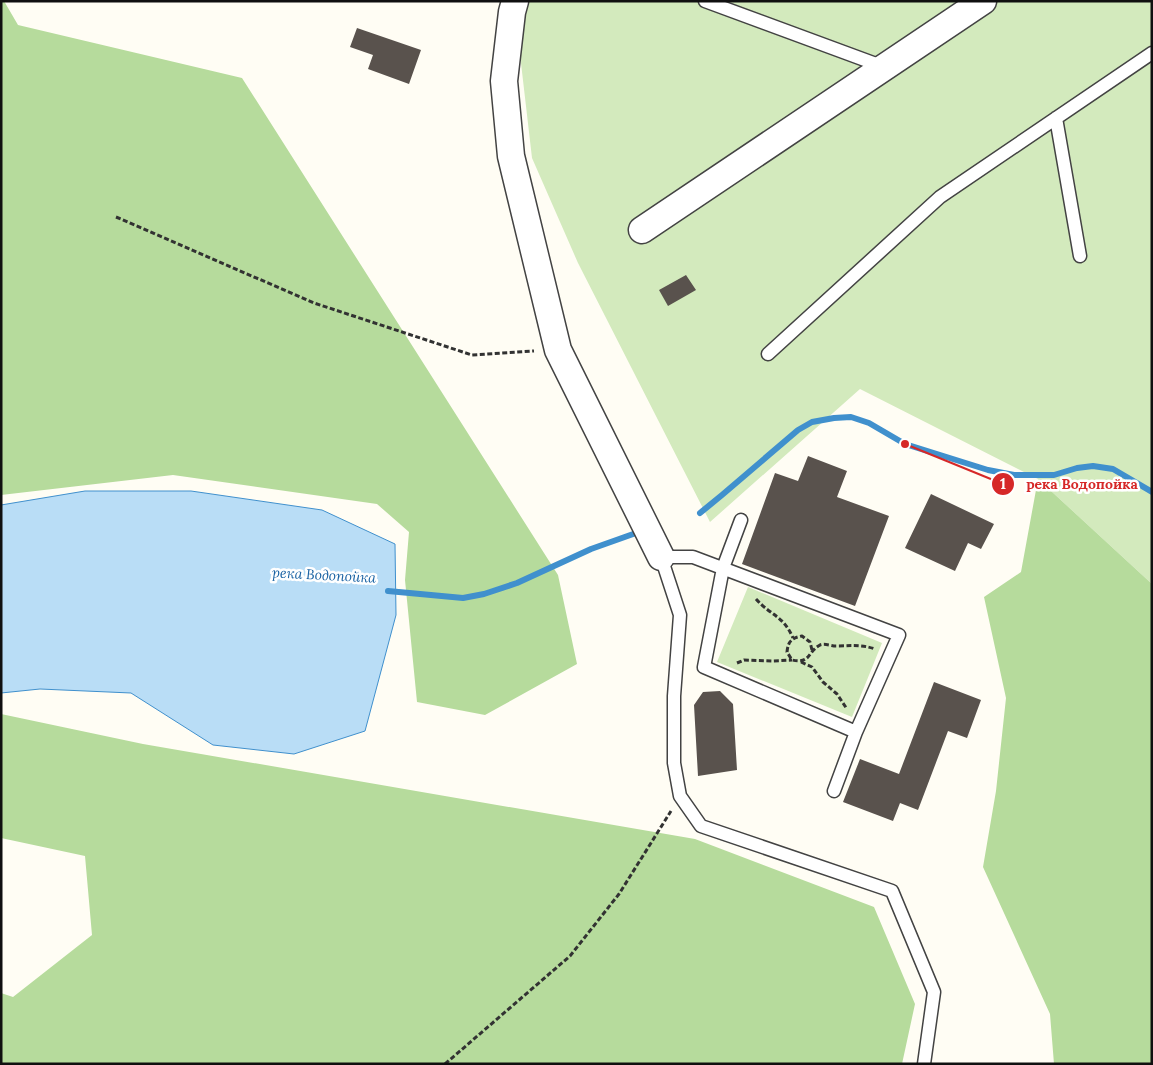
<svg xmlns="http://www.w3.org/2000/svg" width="1153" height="1065" font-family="Lora,serif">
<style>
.green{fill:#d3eabd}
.forest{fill:#b6db9c}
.water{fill:#b9ddf6;stroke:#4090cd}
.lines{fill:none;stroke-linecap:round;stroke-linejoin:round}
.stream{stroke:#4090cd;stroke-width:6}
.building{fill:#59524d}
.lane-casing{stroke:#434343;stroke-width:15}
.street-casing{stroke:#434343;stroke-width:29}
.path{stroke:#323232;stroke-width:3;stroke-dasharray:5 2.5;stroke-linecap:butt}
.lane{stroke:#fff;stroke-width:12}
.street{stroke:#fff;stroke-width:26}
.labels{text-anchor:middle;stroke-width:5;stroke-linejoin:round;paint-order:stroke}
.water-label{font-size:14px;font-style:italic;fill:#1962a3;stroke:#fff}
.leader{fill:none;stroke:#d62828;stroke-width:2}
.callout-dot{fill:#d62828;stroke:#fff;stroke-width:2}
.mark-label{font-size:15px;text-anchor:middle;font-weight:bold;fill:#fff}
.callout-label{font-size:14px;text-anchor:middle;font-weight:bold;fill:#d62828;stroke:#fff;stroke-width:5;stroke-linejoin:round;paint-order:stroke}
</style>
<rect width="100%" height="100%" fill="#fffdf4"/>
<path class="green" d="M522,1H1152V584L1038,479L860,389L710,522L578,263L532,158L516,20Z
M748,587L882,643L852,717L717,662Z"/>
<path class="forest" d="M1,1H4L18,25L242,78L558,575L577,664L485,715L417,702L405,580L409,532L377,504L173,475L1,495Z
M1038,479L1152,584V1064H1054L1050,1014L983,867L996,791L1006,698L984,597L1021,572Z
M1,714L143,744L695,839L874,907L915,1004L902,1064H1V993L13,997L92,935L85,856L1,838Z"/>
<path class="water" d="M85,491H191L322,510L395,544L396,615L365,731L294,754L213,745L131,693L40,689L1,693V505Z"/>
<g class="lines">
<path class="stream" d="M700,513L722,495L798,430L812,422L834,418L851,417L869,423L905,444L988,470L1014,475H1054L1077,468L1093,466L1113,469L1152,492
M388,591L463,598L484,594L517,583L591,549L636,533"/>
</g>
<path class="building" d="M357,28L421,50L409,84L368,69L373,55L350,47Z
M686,275L696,290L668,306L659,290Z
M808,456L847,471L837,497L889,516L855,606L742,564L775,473L798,481Z
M931,494L994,524L981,549L968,543L955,571L905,548Z
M934,682L981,700L967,738L948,731L918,810L900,803L893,821L843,802L860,759L899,774Z
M720,691L733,704L737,770L698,776L694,705L703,692Z"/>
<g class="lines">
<g class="lane-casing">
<path id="lane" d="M705,1L884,67
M1056,118L1080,256
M768,354L940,197L1152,53
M741,520L723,568L704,667L856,732
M834,791L856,732L899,635L693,557H661L680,615L674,696V763L680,796L701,826L892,891L934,992L924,1064"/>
</g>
<g class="street-casing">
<path id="street" d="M515,1L512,12L504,81L511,156L558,350L661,557
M642,230L983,1"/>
</g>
<path class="path" d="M116,217L314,303L472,355L534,351
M756,599C771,616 783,615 793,638
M812,650L810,642L802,636C791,638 788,642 787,652L792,660C811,664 807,652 820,645C825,643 831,646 836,646C850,646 861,644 875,649
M801,662L812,667L823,682L837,694L847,709
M737,663L744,660L772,661L792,660
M445,1064L570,956L619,894L671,811"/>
<use href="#lane" class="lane"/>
<use href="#street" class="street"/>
</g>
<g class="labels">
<g class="water-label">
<text transform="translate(324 575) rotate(3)" y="5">река Водопойка</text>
</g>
</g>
<path class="leader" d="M905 444L1003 484"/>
<g class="callout-dot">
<circle cx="905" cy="444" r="5"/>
<circle cx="1003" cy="484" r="12"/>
</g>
<g class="mark-label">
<text x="1003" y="489">1</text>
</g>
<g class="callout-label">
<text x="1082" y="489">река Водопойка</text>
</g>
<rect width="1153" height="1065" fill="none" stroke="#101010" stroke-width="5"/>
</svg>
